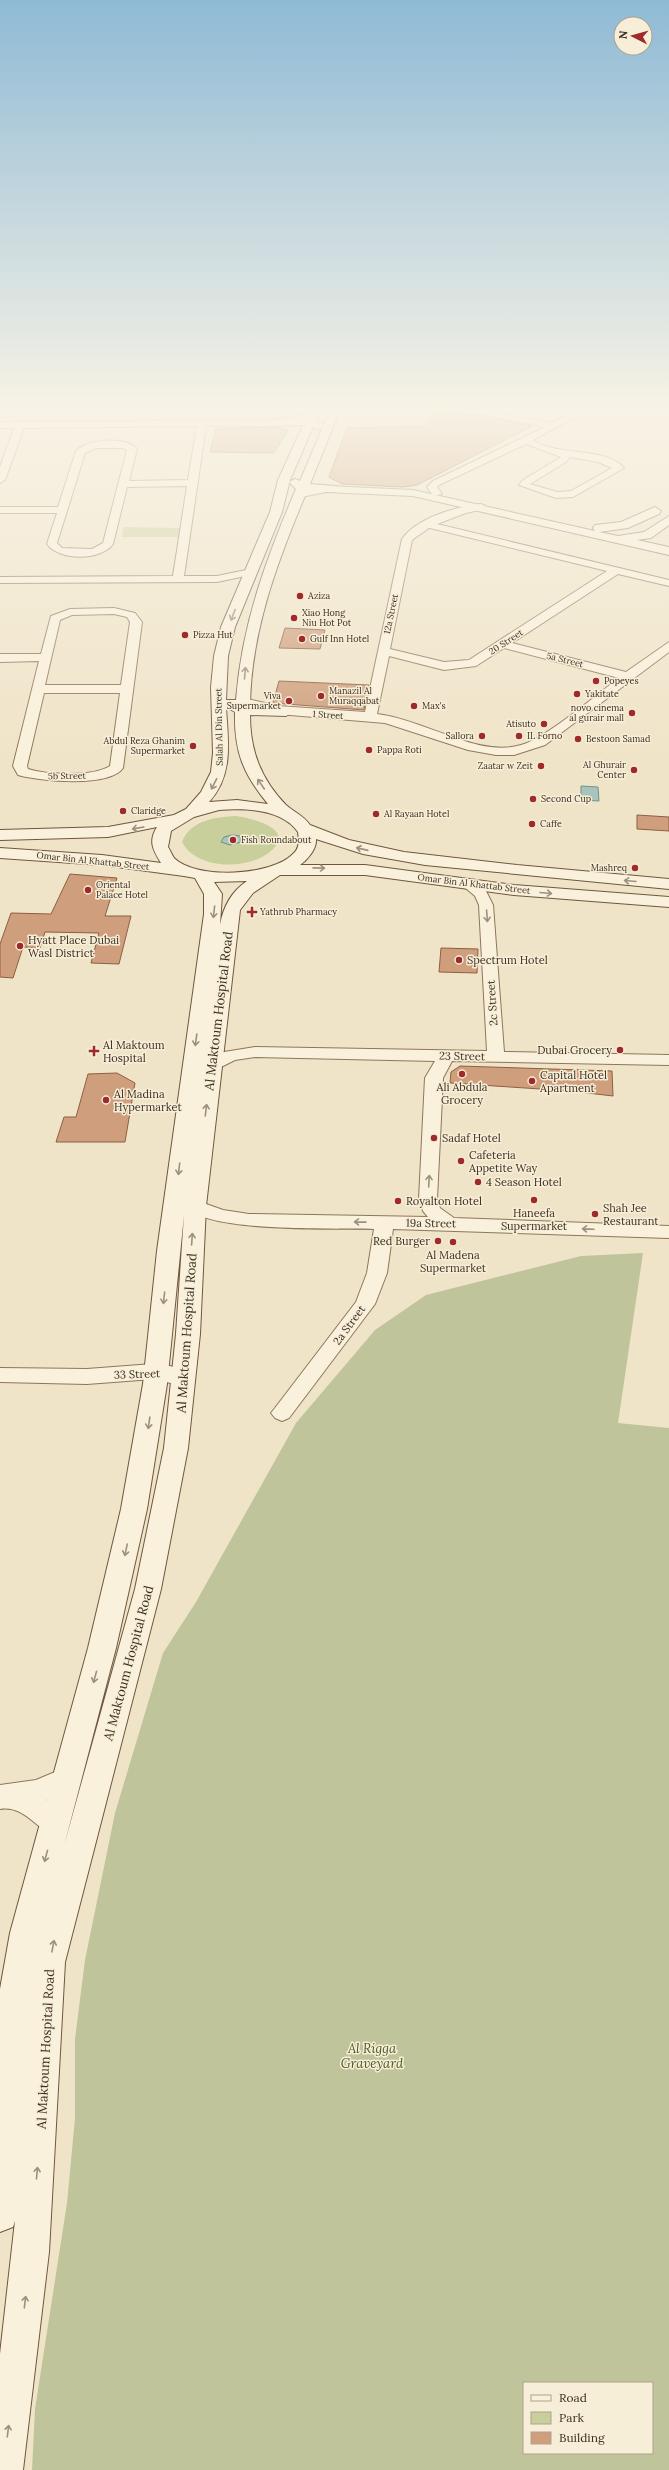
<svg xmlns="http://www.w3.org/2000/svg" width="669" height="2470" font-family="Lora,serif">
<style>
.green{fill:#c9cf9b}
.cemetery{fill:#bfc49a;fill-rule:evenodd}
.water{fill:#a9c4bc;stroke:#6f938a}
.building{fill:#cf9f7d;stroke:#8d5f41}
.lines{fill:none;stroke-linecap:round;stroke-linejoin:round}
.minor-casing{stroke:#8d765c;stroke-width:2}
.tertiary-casing{stroke:#8d765c;stroke-width:2}
.secondary-casing{stroke:#6f573f;stroke-width:2}
.minor{fill:#faf1dc;fill-rule:evenodd}
.tertiary{fill:#faf1dc;fill-rule:evenodd}
.secondary{fill:#faf1dc;fill-rule:evenodd}
.oneway{stroke:#9c907e}
.poi-dot{fill:#9e2a2b;stroke:#f7eed8;stroke-width:1.5}
.labels{text-anchor:middle;stroke-width:3;stroke-linejoin:round;paint-order:stroke}
.far-poi-label{font-size:9px;fill:#3d2e20;stroke:#f7eed8;text-anchor:start}
.far-street-label{font-size:9px;fill:#3d2e20;stroke:#f7eed8}
.poi-label{font-size:11px;fill:#3d2e20;stroke:#f7eed8;text-anchor:start}
.street-label{font-size:11px;fill:#3d2e20;stroke:#f7eed8}
.near-street-label{font-size:13px;fill:#3d2e20;stroke:#f7eed8}
.near-park-label{font-size:13px;font-style:italic;fill:#4d5a26;stroke:#f7eed8}
</style>
<rect width="100%" height="100%" fill="#f0e4c8"/>
<path class="green" d="M123,527L181,528L179,537H122Z
M236,816C250,818 296,828 272,850C250,871 196,870 182,842C191,820 215,817 236,816Z"/>
<path class="cemetery" d="M643,1253L618,1423L669,1428V2470H32L35,2409L67,2203L75,2118V2039L85,1960L115,1813L163,1653L196,1602L296,1423L375,1330L426,1295L581,1256ZM524,2383H652V2453H524Z"/>
<path class="water" d="M581,786L598,787L599,801L581,800Z
M232,835L240,836L241,842L230,845L221,842L224,837Z"/>
<path class="building" d="M432,410H454L459,414L480,415L532,426L417,485L403,487L342,484L329,477L347,428L428,426Z
M275,427L288,430L274,453L210,452L216,429Z
M285,628L325,630L320,649L279,648Z
M279,681L369,685L364,710L273,703Z
M637,815L669,817V831L637,829Z
M70,874L117,878L105,916H131L119,964L91,963L99,933L45,932L40,948L23,947L13,978L0,977V944L11,913L51,914Z
M441,948L478,949L477,973L439,972Z
M460,1066L612,1071L613,1096L570,1091L450,1083L451,1072Z
M117,1073L135,1083L125,1142H56L64,1117H76L88,1074Z"/>
<g class="lines">
<g class="minor-casing">
<path id="minor" d="M455,410H497L501,414L552,423L577,410H588L533,440C556,457 606,446 624,468L573,497L556,498L519,485L523,480L561,457L526,444L439,485L437,487L442,494L433,496L427,487L433,481L545,427L480,414L459,413ZM570,457L598,462L612,468L571,491L557,492L530,484L566,462Z
M312,414L315,415V419L274,426H206L184,576H217L251,569L255,570V574L217,582L0,583V577L173,576L187,486L127,487L113,544C101,561 59,561 47,544L57,513H0V507H58L76,451C87,439 126,436 137,449L129,481L188,480L197,426L24,428L5,480L0,483V467L14,428H0V422L274,420ZM96,448H123L127,450L103,543L92,549L62,548L57,543L85,453Z
M480,504L484,505V509L466,513L437,524L669,580V586L618,574L512,643L626,672L669,642V652L545,745L514,755H496L468,750L385,723L278,714L239,705L237,702L243,698L278,706L365,712L402,539C417,518 455,507 480,504ZM429,528H430L607,571L469,660L444,662L390,649L412,540ZM504,648L619,678C597,694 545,739 521,745C501,751 478,746 459,739C431,730 406,718 377,714L389,656L444,670L476,666Z
M114,608L135,613L142,622L123,768C109,788 39,781 18,775L13,766L39,661L0,662V654H41L51,616L70,609ZM114,614L127,617L130,622L121,685H45L60,620L72,615ZM44,693H120L110,766C93,777 47,775 28,769L27,766Z
M469,881L486,891L493,905L504,1052L669,1055V1065L452,1061L443,1078L437,1199L440,1208L454,1218L669,1226V1238L393,1229L387,1273L375,1304L289,1418L282,1421L275,1418L271,1413L275,1408L356,1302L367,1273L374,1229C340,1228 203,1233 186,1206L188,1202L195,1200L223,1210L249,1214L428,1217L423,1211L419,1199L425,1078L435,1061L255,1057L235,1060L211,1072L205,1071L203,1067L224,1052L255,1047L487,1051L479,905L475,896L462,885Z
M153,1364C166,1365 187,1367 194,1379L191,1384L184,1386L153,1379L87,1384L0,1382V1368L87,1369Z
M67,1767L76,1770L80,1778L76,1786L46,1800L64,1816L68,1824L64,1832L55,1836C35,1828 24,1805 0,1809V1785L36,1780Z"/>
</g>
<g class="tertiary-casing">
<path id="tertiary" d="M326,486L413,490L595,531L593,528L595,525L621,522L655,507L661,511L659,514L628,528L599,532L618,536L644,532L669,516V525L651,538L637,540L669,547V555L413,496L326,492L301,497L295,494L297,492Z"/>
</g>
<g class="secondary-casing">
<path id="secondary" d="M310,410H320L316,420L322,422L323,426L330,410H340L310,484L336,486L342,489L336,492L307,491C278,560 251,630 250,706L286,708L293,712L286,716L250,715C250,751 261,779 286,805C294,812 304,816 310,825L349,840L404,852L517,865L669,879V889L425,865L363,854L316,839C317,849 307,860 300,865H365L514,885L669,897V907L514,895L365,875H280L253,893L240,910L206,1206L200,1334L188,1448L161,1589L65,1962L49,2252L23,2470H0V2354L15,2221L13,2227L0,2232V1989L10,1933L88,1648L121,1509L143,1384L157,1251L204,914V894L195,878L184,876L102,865L0,858V848L102,855L161,863C153,850 148,841 157,827L108,837L0,840V830L108,827L174,815L186,809L201,792L211,772L213,753L211,687L214,656L221,627L270,512L278,480L303,425L274,426L269,423L274,420L306,419ZM313,427L318,430L322,429L300,481L295,479L289,482L296,489C266,559 242,624 236,700H226L228,656L235,627L282,512L290,480ZM226,707L235,712C234,751 243,774 268,804L237,800L209,802C234,775 228,741 226,707ZM219,810C245,808 282,809 298,832C299,840 300,848 293,854C272,876 196,880 174,858C172,855 170,850 168,847L171,831L194,817ZM247,881C232,891 223,907 220,925L222,894L214,882ZM184,1215L176,1334L164,1448L135,1589L64,1846L116,1648L147,1509L167,1384Z"/>
</g>
<use href="#minor" class="minor"/>
<use href="#tertiary" class="tertiary"/>
<use href="#secondary" class="secondary"/>
</g>
<defs><path id="oneway-shaft" d="M-6 0H5M1.5-3L5.5 0L1.5 3" fill="none" stroke-width="1.6" stroke-linecap="round" stroke-linejoin="round"/></defs>
<g class="oneway">
<use href="#oneway-shaft" transform="translate(233 615) rotate(111)"/>
<use href="#oneway-shaft" transform="translate(245 673) rotate(-85)"/>
<use href="#oneway-shaft" transform="translate(214 784) rotate(117)"/>
<use href="#oneway-shaft" transform="translate(261 784) rotate(-124)"/>
<use href="#oneway-shaft" transform="translate(138 828) rotate(170)"/>
<use href="#oneway-shaft" transform="translate(362 849) rotate(-167)"/>
<use href="#oneway-shaft" transform="translate(319 868) rotate(1)"/>
<use href="#oneway-shaft" transform="translate(630 881) rotate(-175)"/>
<use href="#oneway-shaft" transform="translate(546 893) rotate(5)"/>
<use href="#oneway-shaft" transform="translate(214 912) rotate(96)"/>
<use href="#oneway-shaft" transform="translate(487 916) rotate(86)"/>
<use href="#oneway-shaft" transform="translate(196 1040) rotate(98)"/>
<use href="#oneway-shaft" transform="translate(206 1110) rotate(-83)"/>
<use href="#oneway-shaft" transform="translate(179 1169) rotate(97)"/>
<use href="#oneway-shaft" transform="translate(429 1181) rotate(-87)"/>
<use href="#oneway-shaft" transform="translate(360 1222) rotate(-179)"/>
<use href="#oneway-shaft" transform="translate(588 1229) rotate(-178)"/>
<use href="#oneway-shaft" transform="translate(192 1239) rotate(-86)"/>
<use href="#oneway-shaft" transform="translate(164 1298) rotate(96)"/>
<use href="#oneway-shaft" transform="translate(149 1423) rotate(98)"/>
<use href="#oneway-shaft" transform="translate(126 1550) rotate(102)"/>
<use href="#oneway-shaft" transform="translate(95 1677) rotate(105)"/>
<use href="#oneway-shaft" transform="translate(46 1856) rotate(105)"/>
<use href="#oneway-shaft" transform="translate(53 1946) rotate(-79)"/>
<use href="#oneway-shaft" transform="translate(37 2173) rotate(-85)"/>
<use href="#oneway-shaft" transform="translate(25 2302) rotate(-83)"/>
<use href="#oneway-shaft" transform="translate(8 2431) rotate(-83)"/>
</g>
<linearGradient id="sky" x2="0" y2="1"><stop stop-color="#8fbad6"/><stop offset="0.54" stop-color="#f8f3e6"/><stop offset="1" stop-color="#f8f3e6" stop-opacity="0"/></linearGradient>
<rect width="669" height="756" fill="url(#sky)"/>
<g class="poi-dot">
<circle cx="300" cy="596" r="4"/>
<circle cx="294" cy="618" r="4"/>
<circle cx="185" cy="635" r="4"/>
<circle cx="302" cy="639" r="4"/>
<circle cx="596" cy="681" r="4"/>
<circle cx="577" cy="694" r="4"/>
<circle cx="321" cy="696" r="4"/>
<circle cx="289" cy="701" r="4"/>
<circle cx="414" cy="706" r="4"/>
<circle cx="632" cy="713" r="4"/>
<circle cx="544" cy="724" r="4"/>
<circle cx="482" cy="736" r="4"/>
<circle cx="519" cy="736" r="4"/>
<circle cx="578" cy="739" r="4"/>
<circle cx="193" cy="746" r="4"/>
<circle cx="369" cy="750" r="4"/>
<circle cx="541" cy="766" r="4"/>
<circle cx="634" cy="770" r="4"/>
<circle cx="533" cy="799" r="4"/>
<circle cx="123" cy="811" r="4"/>
<circle cx="376" cy="814" r="4"/>
<circle cx="532" cy="824" r="4"/>
<circle cx="233" cy="840" r="4"/>
<circle cx="635" cy="868" r="4"/>
<circle cx="88" cy="890" r="4"/>
<path d="M250 906h4v4h4v4h-4v4h-4v-4h-4v-4h4z"/>
<circle cx="20" cy="946" r="4"/>
<circle cx="459" cy="960" r="4"/>
<circle cx="620" cy="1050" r="4"/>
<path d="M92 1045h4v4h4v4h-4v4h-4v-4h-4v-4h4z"/>
<circle cx="462" cy="1074" r="4"/>
<circle cx="532" cy="1081" r="4"/>
<circle cx="106" cy="1100" r="4"/>
<circle cx="434" cy="1138" r="4"/>
<circle cx="461" cy="1161" r="4"/>
<circle cx="478" cy="1182" r="4"/>
<circle cx="534" cy="1200" r="4"/>
<circle cx="398" cy="1201" r="4"/>
<circle cx="595" cy="1214" r="4"/>
<circle cx="438" cy="1241" r="4"/>
<circle cx="453" cy="1242" r="4"/>
</g>
<g class="labels">
<g class="far-poi-label">
<text x="308" y="599">Aziza</text>
<text x="302" y="616">Xiao Hong<tspan x="302" dy="10">Niu Hot Pot</tspan></text>
<text x="193" y="638">Pizza Hut</text>
<text x="310" y="642">Gulf Inn Hotel</text>
<text x="604" y="684">Popeyes</text>
<text x="329" y="694">Manazil Al<tspan x="329" dy="10">Muraqqabat</tspan></text>
<text x="585" y="697">Yakitate</text>
<text x="281" y="699" text-anchor="end">Viva<tspan x="281" dy="10">Supermarket</tspan></text>
<text x="422" y="709">Max's</text>
<text x="624" y="711" text-anchor="end">novo cinema<tspan x="624" dy="10">al gurair mall</tspan></text>
<text x="536" y="727" text-anchor="end">Atisuto</text>
<text x="474" y="739" text-anchor="end">Sallora</text>
<text x="527" y="739">IL Forno</text>
<text x="586" y="742">Bestoon Samad</text>
<text x="185" y="744" text-anchor="end">Abdul Reza Ghanim<tspan x="185" dy="10">Supermarket</tspan></text>
<text x="377" y="753">Pappa Roti</text>
<text x="626" y="768" text-anchor="end">Al Ghurair<tspan x="626" dy="10">Center</tspan></text>
<text x="533" y="769" text-anchor="end">Zaatar w Zeit</text>
<text x="541" y="802">Second Cup</text>
<text x="131" y="814">Claridge</text>
<text x="384" y="817">Al Rayaan Hotel</text>
<text x="540" y="827">Caffe</text>
<text x="241" y="843">Fish Roundabout</text>
<text x="627" y="871" text-anchor="end">Mashreq</text>
<text x="96" y="888">Oriental<tspan x="96" dy="10">Palace Hotel</tspan></text>
<text x="260" y="915">Yathrub Pharmacy</text>
</g>
<g class="far-street-label">
<text transform="translate(391 614) rotate(-78)" y="3">12a Street</text>
<text transform="translate(506 642) rotate(-33)" y="3">20 Street</text>
<text transform="translate(565 660) rotate(14)" y="3">5a Street</text>
<text transform="translate(328 715) rotate(4)" y="3">1 Street</text>
<text transform="translate(219 727) rotate(-91)" y="3">Salah Al Din Street</text>
<text transform="translate(67 776) rotate(-1)" y="3">5b Street</text>
<text transform="translate(93 861) rotate(6)" y="3">Omar Bin Al Khattab Street</text>
<text transform="translate(474 884) rotate(7)" y="3">Omar Bin Al Khattab Street</text>
</g>
<g class="poi-label">
<text x="28" y="944">Hyatt Place Dubai<tspan x="28" dy="13">Wasl District</tspan></text>
<text x="467" y="964">Spectrum Hotel</text>
<text x="103" y="1049">Al Maktoum<tspan x="103" dy="13">Hospital</tspan></text>
<text x="612" y="1054" text-anchor="end">Dubai Grocery</text>
<text x="540" y="1079">Capital Hotel<tspan x="540" dy="13">Apartment</tspan></text>
<text x="462" y="1091" text-anchor="middle">Ali Abdula<tspan x="462" dy="13">Grocery</tspan></text>
<text x="114" y="1098">Al Madina<tspan x="114" dy="13">Hypermarket</tspan></text>
<text x="442" y="1142">Sadaf Hotel</text>
<text x="469" y="1159">Cafeteria<tspan x="469" dy="13">Appetite Way</tspan></text>
<text x="486" y="1186">4 Season Hotel</text>
<text x="406" y="1205">Royalton Hotel</text>
<text x="603" y="1212">Shah Jee<tspan x="603" dy="13">Restaurant</tspan></text>
<text x="534" y="1217" text-anchor="middle">Haneefa<tspan x="534" dy="13">Supermarket</tspan></text>
<text x="430" y="1245" text-anchor="end">Red Burger</text>
<text x="453" y="1259" text-anchor="middle">Al Madena<tspan x="453" dy="13">Supermarket</tspan></text>
</g>
<g class="street-label">
<text transform="translate(492 1003) rotate(-94)" y="4">2c Street</text>
<text transform="translate(462 1056) rotate(1)" y="4">23 Street</text>
<text transform="translate(431 1223) rotate(1)" y="4">19a Street</text>
<text transform="translate(349 1325) rotate(-54)" y="4">2a Street</text>
<text transform="translate(137 1374) rotate(-2)" y="4">33 Street</text>
</g>
<g class="near-street-label">
<text transform="translate(218 1011) rotate(-83)" y="5">Al Maktoum Hospital Road</text>
<text transform="translate(186 1333) rotate(-86)" y="5">Al Maktoum Hospital Road</text>
<text transform="translate(128 1663) rotate(-75)" y="5">Al Maktoum Hospital Road</text>
<text transform="translate(45 2049) rotate(-87)" y="5">Al Maktoum Hospital Road</text>
</g>
<g class="near-park-label">
<text x="372" y="2053">Al Rigga<tspan x="372" dy="15">Graveyard</tspan></text>
</g>
</g>
<rect x="523" y="2382" width="130" height="72" fill="#f7eed8" stroke="#ada18e"/>
<rect x="531" y="2395" width="20" height="6" fill="#faf1dc" stroke="#ada18e"/>
<text x="559" y="2402" font-size="12" fill="#3d2e20">Road</text>
<rect x="531" y="2412" width="20" height="12" fill="#c9cf9b" stroke="#ada18e"/>
<text x="559" y="2422" font-size="12" fill="#3d2e20">Park</text>
<rect x="531" y="2432" width="20" height="12" fill="#cf9f7d" stroke="#ada18e"/>
<text x="559" y="2442" font-size="12" fill="#3d2e20">Building</text>
<g transform="translate(633 36) rotate(276)"><circle r="19" fill="#f7eed8" stroke="#ada18e"/>
<path d="M0-3L7 15L0 10L-7 15Z" fill="#9e2a2b"/>
<text y="-6" font-size="11" font-weight="bold" text-anchor="middle" fill="#3d2e20">N</text>
</g>
</svg>
